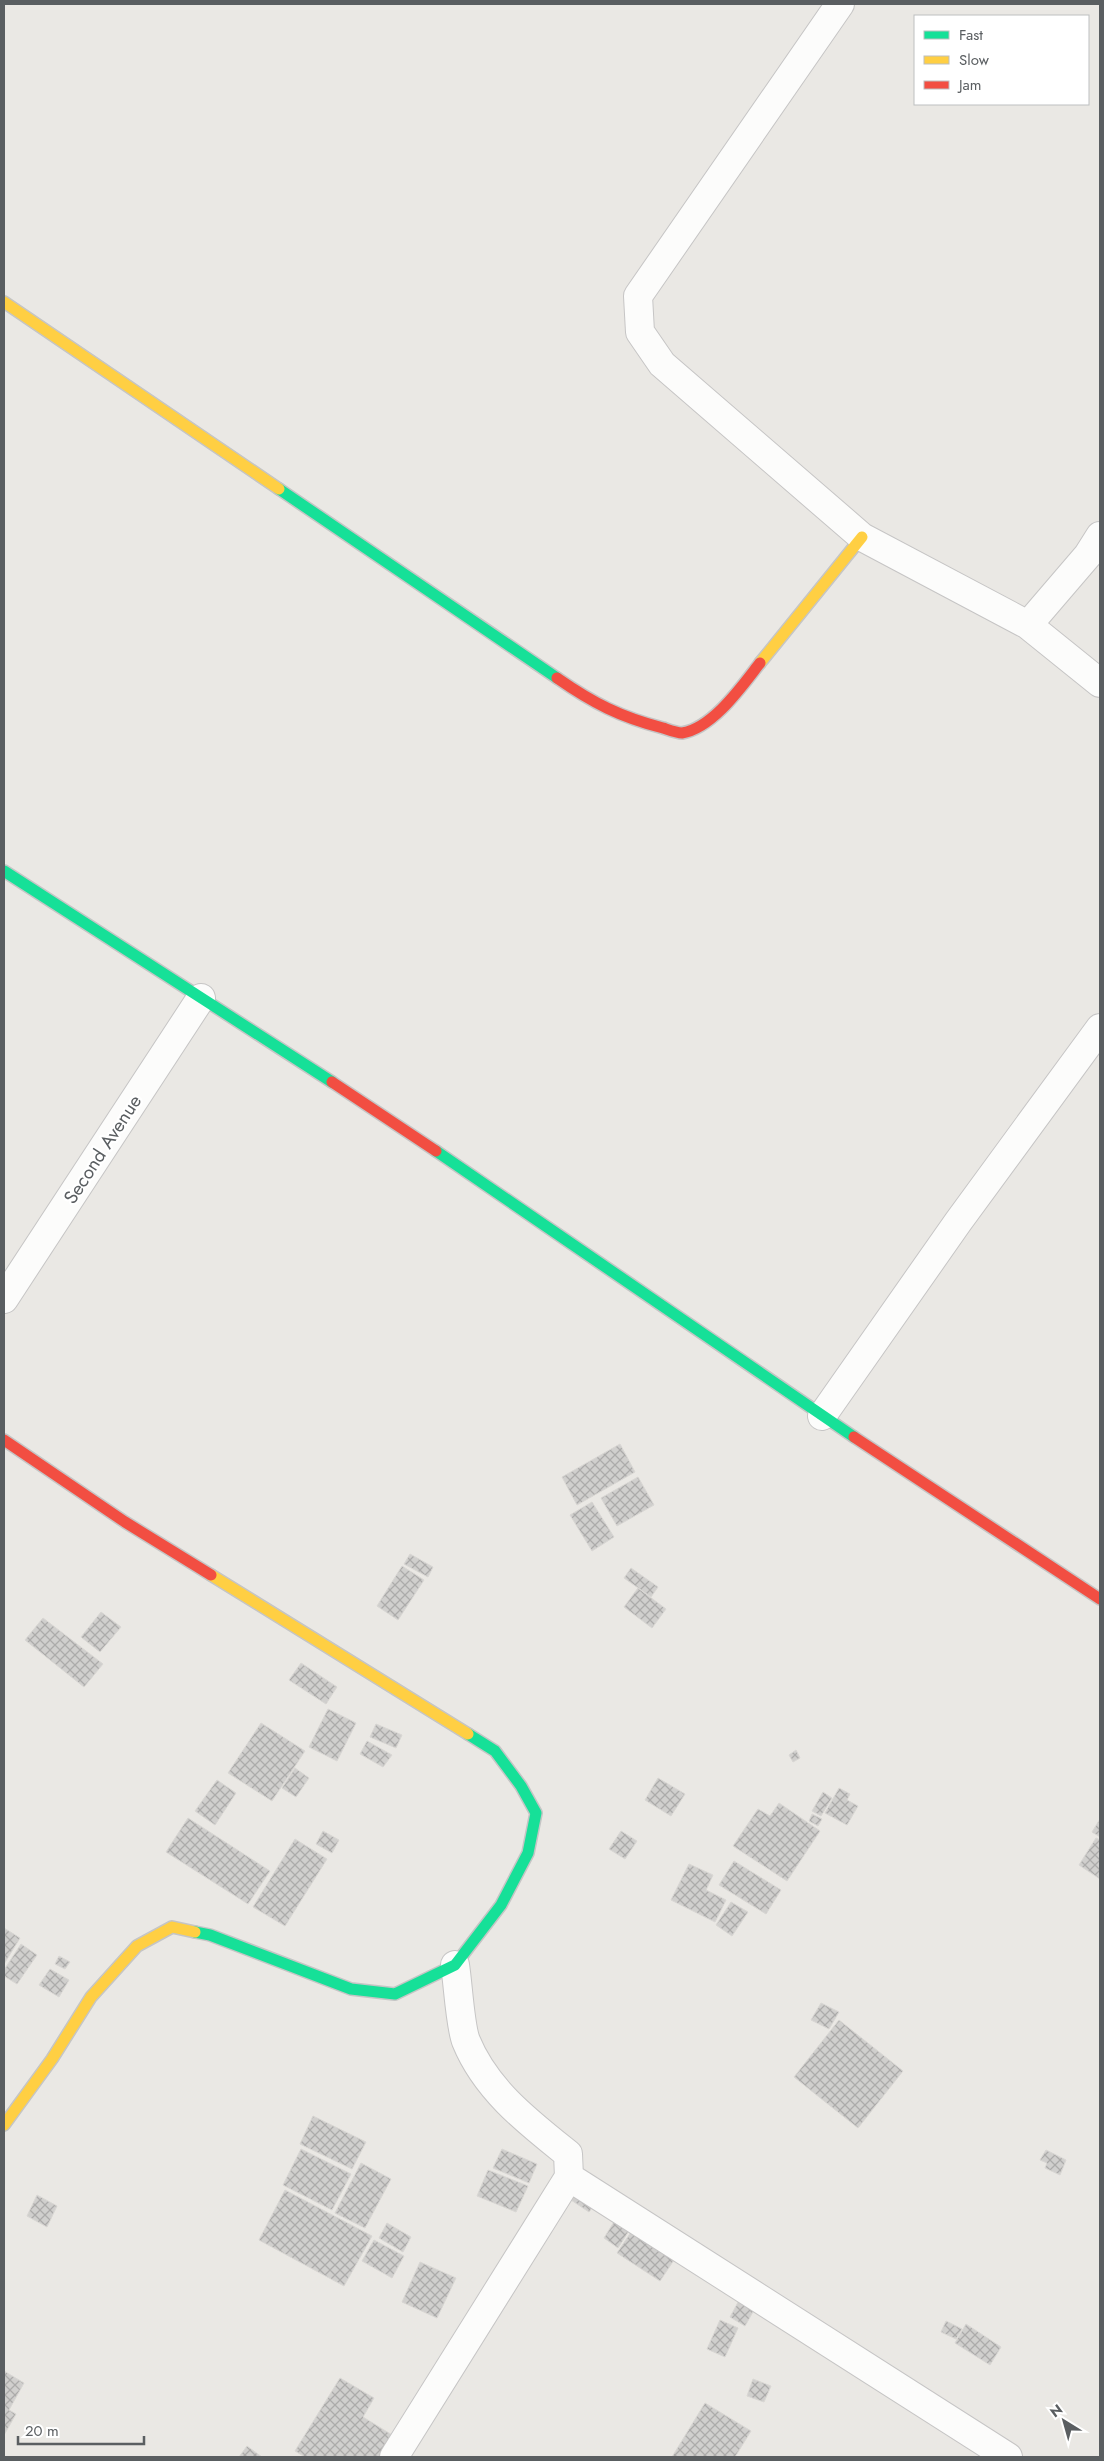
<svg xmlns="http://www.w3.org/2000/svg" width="1104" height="2461" font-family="Jost,sans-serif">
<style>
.building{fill:url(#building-cross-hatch);stroke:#d9d7d4}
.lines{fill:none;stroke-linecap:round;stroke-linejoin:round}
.street-casing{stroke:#c6c5c5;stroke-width:30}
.fast-casing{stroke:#c5c5c5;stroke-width:14}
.slow-casing{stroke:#c5c5c5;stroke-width:14}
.jam-casing{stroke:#c5c5c5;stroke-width:14}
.street{stroke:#fcfcfb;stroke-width:28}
.fast{stroke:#16e098;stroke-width:11}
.slow{stroke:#ffcf43;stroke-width:11}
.jam{stroke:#f24e42;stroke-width:11}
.labels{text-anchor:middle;stroke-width:4.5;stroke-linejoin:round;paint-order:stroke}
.street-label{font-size:19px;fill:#5a5e61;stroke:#fff}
</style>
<defs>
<pattern id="building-cross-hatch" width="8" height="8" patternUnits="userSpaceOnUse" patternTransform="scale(1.25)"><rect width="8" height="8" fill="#d0cfcd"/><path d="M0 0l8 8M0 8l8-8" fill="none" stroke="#acabaa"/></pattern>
</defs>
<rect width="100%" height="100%" fill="#eae8e4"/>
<path class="building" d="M620,1444L635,1472L577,1505L562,1477Z
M638,1477L654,1505L617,1526L601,1498Z
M592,1502L614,1537L592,1551L570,1515Z
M410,1554L433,1567L428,1577L404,1564Z
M402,1566L424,1580L398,1620L377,1606Z
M631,1568L658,1587L651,1597L624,1578Z
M638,1588L666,1609L652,1628L624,1607Z
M101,1612L121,1627L100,1652L81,1637Z
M43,1618L103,1664L84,1687L25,1640Z
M301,1663L337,1687L326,1704L289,1680Z
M328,1709L356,1723L337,1761L309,1747Z
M261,1723L305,1751L272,1801L228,1773Z
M376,1724L402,1735L396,1748L370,1737Z
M367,1741L392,1755L383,1767L360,1754Z
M796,1750L800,1758L793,1762L789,1755Z
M295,1768L309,1778L296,1797L282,1788Z
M658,1778L685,1794L671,1816L645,1800Z
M217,1780L236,1793L215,1825L195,1811Z
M839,1788L850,1794L847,1800L858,1806L847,1825L825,1813Z
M823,1792L832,1798L821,1816L812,1811Z
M779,1803L820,1831L787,1881L733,1846L758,1809L770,1816Z
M812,1814L822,1819L818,1826L809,1821Z
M188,1818L270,1871L248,1904L166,1852Z
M1100,1819V1837L1092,1832Z
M323,1831L339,1840L332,1853L316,1844Z
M621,1831L637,1841L625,1859L609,1849Z
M1096,1838L1100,1840V1879L1079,1865Z
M295,1839L327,1859L285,1926L253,1907Z
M734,1861L781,1890L766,1914L719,1885Z
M689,1864L713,1875L706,1890L726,1900L715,1922L671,1900Z
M731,1902L748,1912L732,1936L716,1925Z
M4,1928L20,1938L4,1964Z
M21,1944L37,1955L17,1984L4,1976V1970Z
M59,1956L70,1962L65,1969L55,1964Z
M50,1969L69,1980L59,1997L39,1985Z
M821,2003L839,2012L829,2029L811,2020Z
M839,2020L903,2071L858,2128L794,2077Z
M313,2116L366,2142L352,2169L300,2144Z
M301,2149L351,2174L332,2210L283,2185Z
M502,2149L537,2164L529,2183L493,2168Z
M1046,2150L1066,2160L1060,2175L1045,2168L1047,2163L1040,2160Z
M361,2163L391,2179L365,2228L335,2213Z
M488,2170L528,2186L516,2212L477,2196Z
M576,2184L598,2199L589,2212L568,2198Z
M285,2190L372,2236L344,2286L259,2240Z
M37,2195L57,2206L47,2227L27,2216Z
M617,2217L632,2226L618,2248L604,2238Z
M387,2223L411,2237L403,2252L379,2238Z
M635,2226L678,2254L660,2281L617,2253Z
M374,2240L404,2256L392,2278L362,2261Z
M420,2262L456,2278L437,2318L402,2302Z
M742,2295L758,2303L745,2326L730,2317Z
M720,2320L738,2328L725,2357L707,2349Z
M946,2321L962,2329L956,2339L941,2332Z
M966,2324L1001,2347L990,2365L955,2343Z
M4,2371L24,2383L9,2410L16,2414L4,2435Z
M340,2378L374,2398L363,2417L397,2438L385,2457H305L295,2451Z
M753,2379L771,2386L764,2402L747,2396Z
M705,2403L751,2431L735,2457H672Z
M247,2446L262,2457H239Z"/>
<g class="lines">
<g class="street-casing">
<path id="street" d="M840,4L638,296L640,332L662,364L862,537L1028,625L1100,683
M1028,625L1088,555L1100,536
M4,1299L201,998
M822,1416L958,1222L1100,1028
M569,2177L1008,2457
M394,2457L569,2177L568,2154C528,2122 486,2090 466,2041C460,2026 458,1983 455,1965"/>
</g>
<g class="fast-casing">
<path id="fast" d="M279,489L557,678
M4,871L332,1082
M436,1151L854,1437
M195,1932L210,1935L351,1989L395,1994L455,1965L501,1905L528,1853L536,1813L521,1786L495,1751L468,1734"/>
</g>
<g class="slow-casing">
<path id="slow" d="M4,302L279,489
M760,663L862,537
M211,1575L468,1734
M4,2125L52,2059L91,1997L137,1946L172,1927L195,1932"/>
</g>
<g class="jam-casing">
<path id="jam" d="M557,678C593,703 620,717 663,728C669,730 677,733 682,733C713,728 742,686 760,663
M332,1082L436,1151
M854,1437L1100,1599
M4,1440L125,1522L211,1575"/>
</g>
<use href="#street" class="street"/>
<use href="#fast" class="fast"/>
<use href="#slow" class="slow"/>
<use href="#jam" class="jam"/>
</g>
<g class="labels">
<g class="street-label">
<text transform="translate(102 1149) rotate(-57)" y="7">Second Avenue</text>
</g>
</g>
<rect width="1104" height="2461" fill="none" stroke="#5a5e61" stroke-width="10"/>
<rect x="914" y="15" width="175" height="90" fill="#ffffff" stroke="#bdbfc0"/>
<rect x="924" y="31" width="25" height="8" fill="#16e098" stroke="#bdbfc0"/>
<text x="959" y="40" font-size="15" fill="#5a5e61">Fast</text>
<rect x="924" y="56" width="25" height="8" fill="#ffcf43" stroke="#bdbfc0"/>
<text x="959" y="65" font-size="15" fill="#5a5e61">Slow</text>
<rect x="924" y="81" width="25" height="8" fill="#f24e42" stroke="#bdbfc0"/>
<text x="959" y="90" font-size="15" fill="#5a5e61">Jam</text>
<g transform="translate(1064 2421) rotate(323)" stroke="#ffffff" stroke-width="4" paint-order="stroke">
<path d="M0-4L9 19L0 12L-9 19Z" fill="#5a5e61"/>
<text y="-8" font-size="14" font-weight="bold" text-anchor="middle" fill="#5a5e61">N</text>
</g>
<path d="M18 2436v8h126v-8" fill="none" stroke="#5a5e61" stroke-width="2.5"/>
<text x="25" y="2436" font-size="15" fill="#5a5e61" stroke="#ffffff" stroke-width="4" paint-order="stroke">20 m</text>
</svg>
